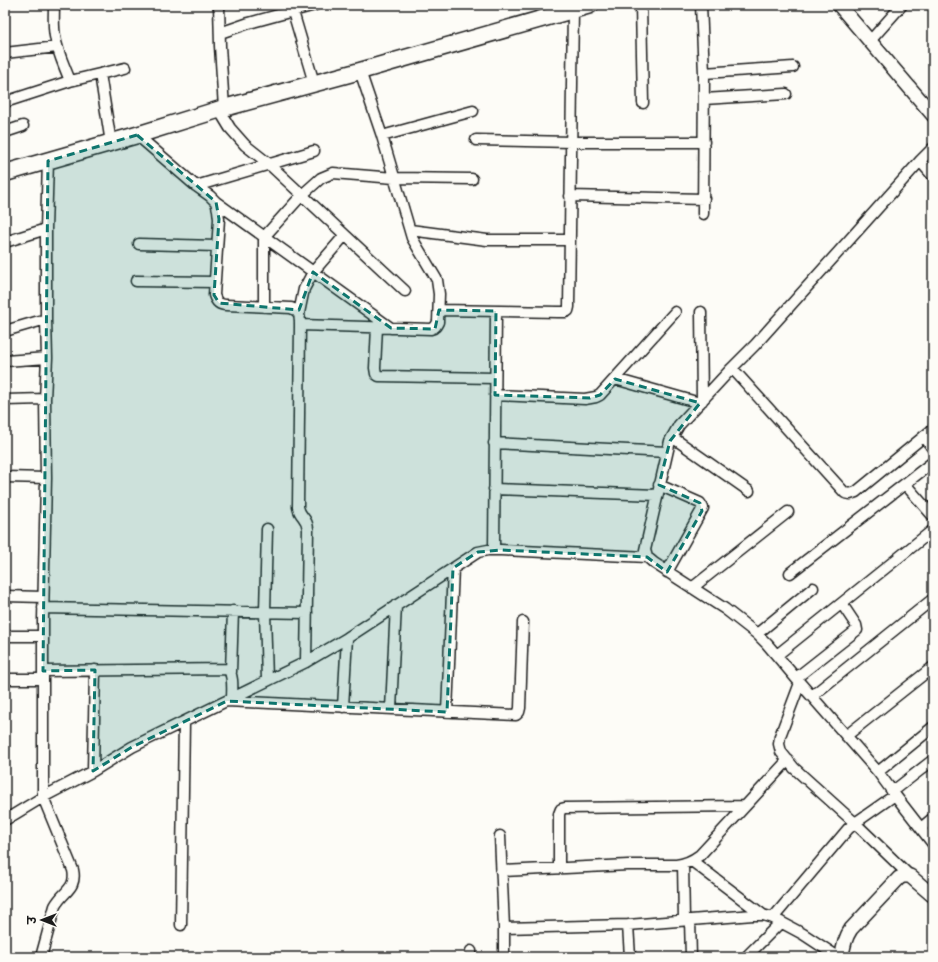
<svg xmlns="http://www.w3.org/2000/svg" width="938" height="962" font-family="'Playpen Sans','Playpen Sans Deva',sans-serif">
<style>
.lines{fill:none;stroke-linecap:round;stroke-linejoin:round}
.minor-casing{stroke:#1c1c1c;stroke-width:13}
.tertiary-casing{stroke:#1c1c1c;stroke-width:16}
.primary-casing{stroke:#1c1c1c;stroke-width:19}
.minor{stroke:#fdfcf7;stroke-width:10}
.tertiary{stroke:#fdfcf7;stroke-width:13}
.primary{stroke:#fdfcf7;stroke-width:16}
.marked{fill:#0f766e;fill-opacity:0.2;stroke:#0f766e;stroke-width:3;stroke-dasharray:8 5;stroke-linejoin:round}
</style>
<rect width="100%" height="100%" fill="#fdfcf7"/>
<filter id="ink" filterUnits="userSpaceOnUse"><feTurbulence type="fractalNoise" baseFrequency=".025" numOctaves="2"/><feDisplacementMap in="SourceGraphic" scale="8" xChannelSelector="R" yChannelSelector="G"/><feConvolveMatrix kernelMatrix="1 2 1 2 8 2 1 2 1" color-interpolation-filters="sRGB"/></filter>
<g filter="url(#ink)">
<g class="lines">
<g class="minor-casing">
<path id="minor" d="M54,5C54,15 53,26 55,36C57,52 65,67 70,81
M219,5L220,46L224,108
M291,5L314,83
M641,5L643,103
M701,5L704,73L703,214
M220,33L249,23L315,5
M870,41L902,5
M5,53L57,47
M704,73L793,67
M100,74L111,143
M704,99L786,94
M5,102L70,81L125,68
M219,110L230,128L245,145L269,164L405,291
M5,132L23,126
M137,135L196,186L210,196L216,202L218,210L219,219L214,295C216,302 219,305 226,305L291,308C300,311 300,316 300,325L298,507C300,518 307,516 308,529L306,662
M382,136L473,111
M476,140L571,142H704
M933,148L920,161L755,345L732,368L679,425L670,441L645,550L647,557L654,563L725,609L757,634L767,644L800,683L878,772L895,795L933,844
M920,161L933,176
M196,186L314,151
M570,196L704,199
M216,202L391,328
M410,230L487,240H569
M5,242L46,229
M139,244L217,246
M136,281L215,282
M264,307V237L302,195L321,178L333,173L394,178L472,179
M439,310L558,312H565L568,311L569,307L573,10
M701,312L702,401
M299,313L304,289L313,272L345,235
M300,325L431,329C435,328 436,326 438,322L439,294L437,280L412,238L382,136L360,71
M377,327L375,368L376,374L379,376L495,378
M5,331L46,319
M5,361L47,358
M732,368L845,493L850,494L856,492L933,429
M615,379L700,403
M495,395L585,399L596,397L600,395L675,312
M5,400L45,399
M924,436L933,449
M672,437L749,491
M494,443L667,452
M5,477L46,478
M905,484L933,516
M659,485L700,503L702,506L703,508L667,572
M494,489L657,495
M267,529L265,612L267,680
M494,550L496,311
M790,573L933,462
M692,588L788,512
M5,596L43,597
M43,608L307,613
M757,634L813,588
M5,636H43
M777,655L933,530
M43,671L228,669C234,676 232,690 232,699
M231,672L233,611
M796,678L857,630L856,625L842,604
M5,679H43
M800,683L780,736L779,744L781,752L794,768L855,823L910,876
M812,696L933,599
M227,701L516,715L519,712L520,708L523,622
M343,707L347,638
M391,709L396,605
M447,712L453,568
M846,736L933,667
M93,771L95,670
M878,772L933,727
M892,792L933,760
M5,820L43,797L93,771L132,747L306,662L347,638L478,552L488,550H501L647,557
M921,828L933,818
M500,836L504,928V957
M692,861L763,915
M683,864L684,920
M559,868V814L561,809L565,808L744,806
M501,871L628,865H676C686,864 692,861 700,855L788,760
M773,918L848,829L855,823L895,795
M690,920L691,957
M181,925L184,722
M628,925L630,957
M504,928L628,925L753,915H763L773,918L803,934L838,957
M41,957L55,906C63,891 77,889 73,870L43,797V620L46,478L45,399L47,358L46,319V229L48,161
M471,957V951
M746,957L781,922"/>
</g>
<g class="tertiary-casing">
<path id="tertiary" d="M839,5L933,115
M842,957C843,946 845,938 851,929L899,878L903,876H910L932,895"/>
</g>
<g class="primary-casing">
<path id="primary" d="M5,173L137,135L224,108L360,71L590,5"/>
</g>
<use href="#minor" class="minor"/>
<use href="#tertiary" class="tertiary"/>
<use href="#primary" class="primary"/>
</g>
</g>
<path class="marked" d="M137,135L216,202L219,219L214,295L219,303L299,310L313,272L391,328L435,329L439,310L496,311L495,395L590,398L600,395L615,379L700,403L670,441L659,485L700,503L702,511L667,572L647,557L501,550L478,552L453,568L447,712L227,701L132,747L93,771L95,670L43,671L48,161Z"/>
<rect width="938" height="962" fill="none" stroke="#fdfcf7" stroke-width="20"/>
<rect x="10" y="10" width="918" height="942" fill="none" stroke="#1c1c1c" stroke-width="1.5" filter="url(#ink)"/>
<g transform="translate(42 920) rotate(270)" stroke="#fdfcf7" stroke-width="3" paint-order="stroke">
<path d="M0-3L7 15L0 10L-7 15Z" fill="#1c1c1c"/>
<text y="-6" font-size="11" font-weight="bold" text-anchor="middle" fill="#1c1c1c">उ</text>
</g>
</svg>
